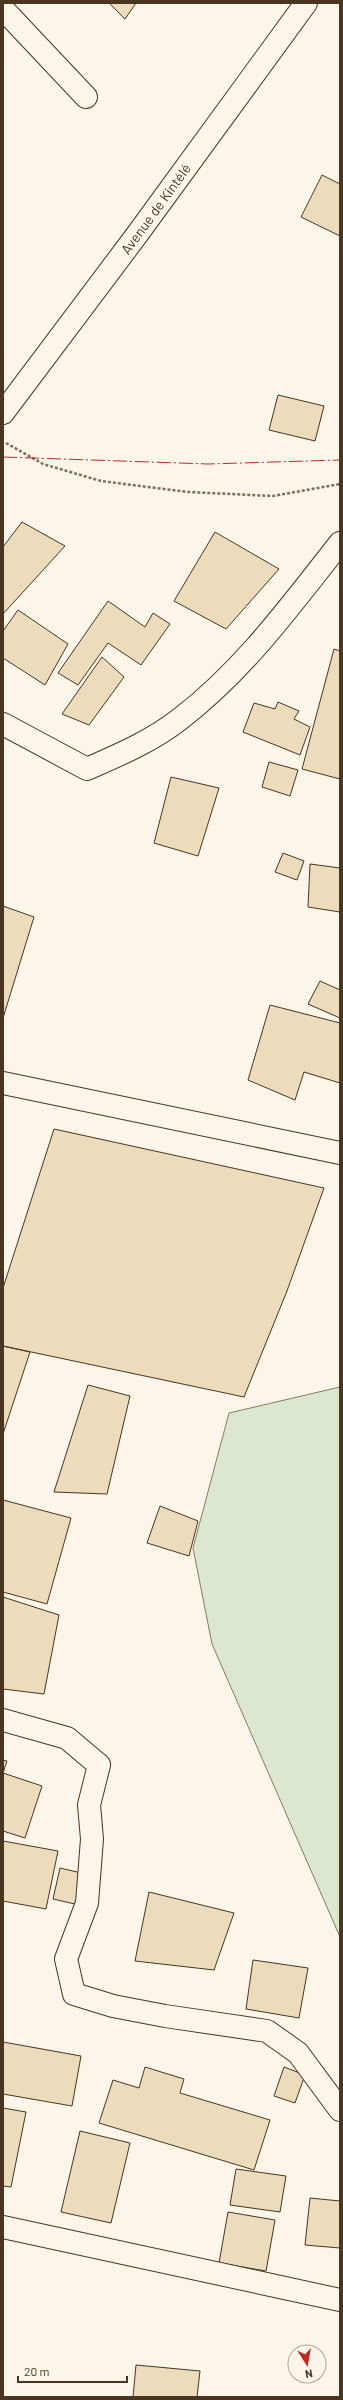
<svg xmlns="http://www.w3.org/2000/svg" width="343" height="2400" font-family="Barlow,sans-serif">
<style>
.green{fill:#dce7d0;stroke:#887966}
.building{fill:#ecdcbc;stroke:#4a3520}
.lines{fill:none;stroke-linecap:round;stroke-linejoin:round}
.minor-casing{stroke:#4a3520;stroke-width:24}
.major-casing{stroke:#4a3520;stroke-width:24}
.path{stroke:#7f6f5c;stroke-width:2.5;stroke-dasharray:3 2;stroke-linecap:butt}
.minor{stroke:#fbf6e9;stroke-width:22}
.major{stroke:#fbf6e9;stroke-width:22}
.power{stroke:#c62828;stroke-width:1;stroke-dasharray:14 3 2 3;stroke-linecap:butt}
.labels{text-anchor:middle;stroke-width:3;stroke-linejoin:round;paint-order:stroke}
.street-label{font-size:14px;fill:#4a3520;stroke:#fbf6e9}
</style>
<rect width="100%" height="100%" fill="#fbf6e9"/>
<path class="green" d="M340,1387V1937L212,1644L193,1548L229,1413Z"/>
<path class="building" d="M109,3H136L125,19Z
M322,175L340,184V236L301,217Z
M278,395L324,406L315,441L269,430Z
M22,522L65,546L3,614V547Z
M215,532L279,569L226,629L174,601Z
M108,601L145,627L153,613L170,624L141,665L108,643L78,685L58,673Z
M18,610L68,644L45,685L3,658V631Z
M334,649L340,651V779L302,769Z
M102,657L124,677L89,725L62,714Z
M278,702L299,711L294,719L310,727L300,755L243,732L254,703L275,709Z
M269,762L298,770L290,796L262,787Z
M171,777L219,788L198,856L154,843Z
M283,853L304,861L297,880L275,872Z
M310,864L340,868V912L308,907Z
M3,906L34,917L3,1018Z
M320,981L340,990V1018L308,1004Z
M270,1005L340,1023V1083L304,1072L295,1100L248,1080Z
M54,1129L324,1188L287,1291L244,1397L3,1346V1288Z
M3,1346L30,1352L3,1434Z
M88,1385L130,1396L107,1494L54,1492Z
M3,1500L71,1518L47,1604L3,1592Z
M160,1506L198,1521L189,1556L147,1543Z
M3,1597L59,1615L44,1694L3,1689Z
M3,1760L7,1761L3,1773Z
M3,1773L42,1786L25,1838L3,1831Z
M3,1841L58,1851L46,1909L3,1901Z
M60,1868L86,1874L79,1905L53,1899Z
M149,1892L234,1913L214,1970L135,1961Z
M253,1960L308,1968L299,2018L246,2009Z
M3,2042L81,2056L72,2106L3,2094Z
M145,2067L184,2079L180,2093L270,2120L254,2170L99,2123L113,2080L139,2088Z
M284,2067L305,2075L295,2103L274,2096Z
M3,2108L26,2112L11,2187L3,2186Z
M80,2131L130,2143L111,2223L61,2212Z
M236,2169L286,2176L280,2212L230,2205Z
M310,2198L340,2201V2248L305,2245Z
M228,2212L275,2220L266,2271L219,2263Z
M136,2365L200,2371L197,2397H133Z"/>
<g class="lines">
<g class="minor-casing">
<path id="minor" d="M3,9L86,97
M3,724L87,769C119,755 152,741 180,719C244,670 291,605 340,543
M3,1083L340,1153
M3,1720L67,1738L99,1765L89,1805L92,1839L87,1903L66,1959L74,1994L113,2006L165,2016L267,2031L298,2053L340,2110
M3,2227L340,2300"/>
</g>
<g class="major-casing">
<path id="major" d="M3,413L136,236L306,3"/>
</g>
<path class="path" d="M6,443L43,464L101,481L188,492L273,496L340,484"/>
<use href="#minor" class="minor"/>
<use href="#major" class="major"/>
<path class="power" d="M3,457L208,464L340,460"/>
</g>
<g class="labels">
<g class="street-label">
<text transform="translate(156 209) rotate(-54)" y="5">Avenue de Kintélé</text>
</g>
</g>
<rect width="343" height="2400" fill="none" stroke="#4a3520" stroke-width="8"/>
<g transform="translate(307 2364) rotate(169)"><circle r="19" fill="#fbf6e9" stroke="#b4a999"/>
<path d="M0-3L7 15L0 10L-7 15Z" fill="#c62828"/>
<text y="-6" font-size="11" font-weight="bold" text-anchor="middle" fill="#4a3520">N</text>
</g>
<path d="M18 2376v6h109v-6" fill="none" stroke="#4a3520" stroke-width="2"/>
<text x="24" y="2376" font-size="12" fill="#4a3520" stroke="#fbf6e9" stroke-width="3" paint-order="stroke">20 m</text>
</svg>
